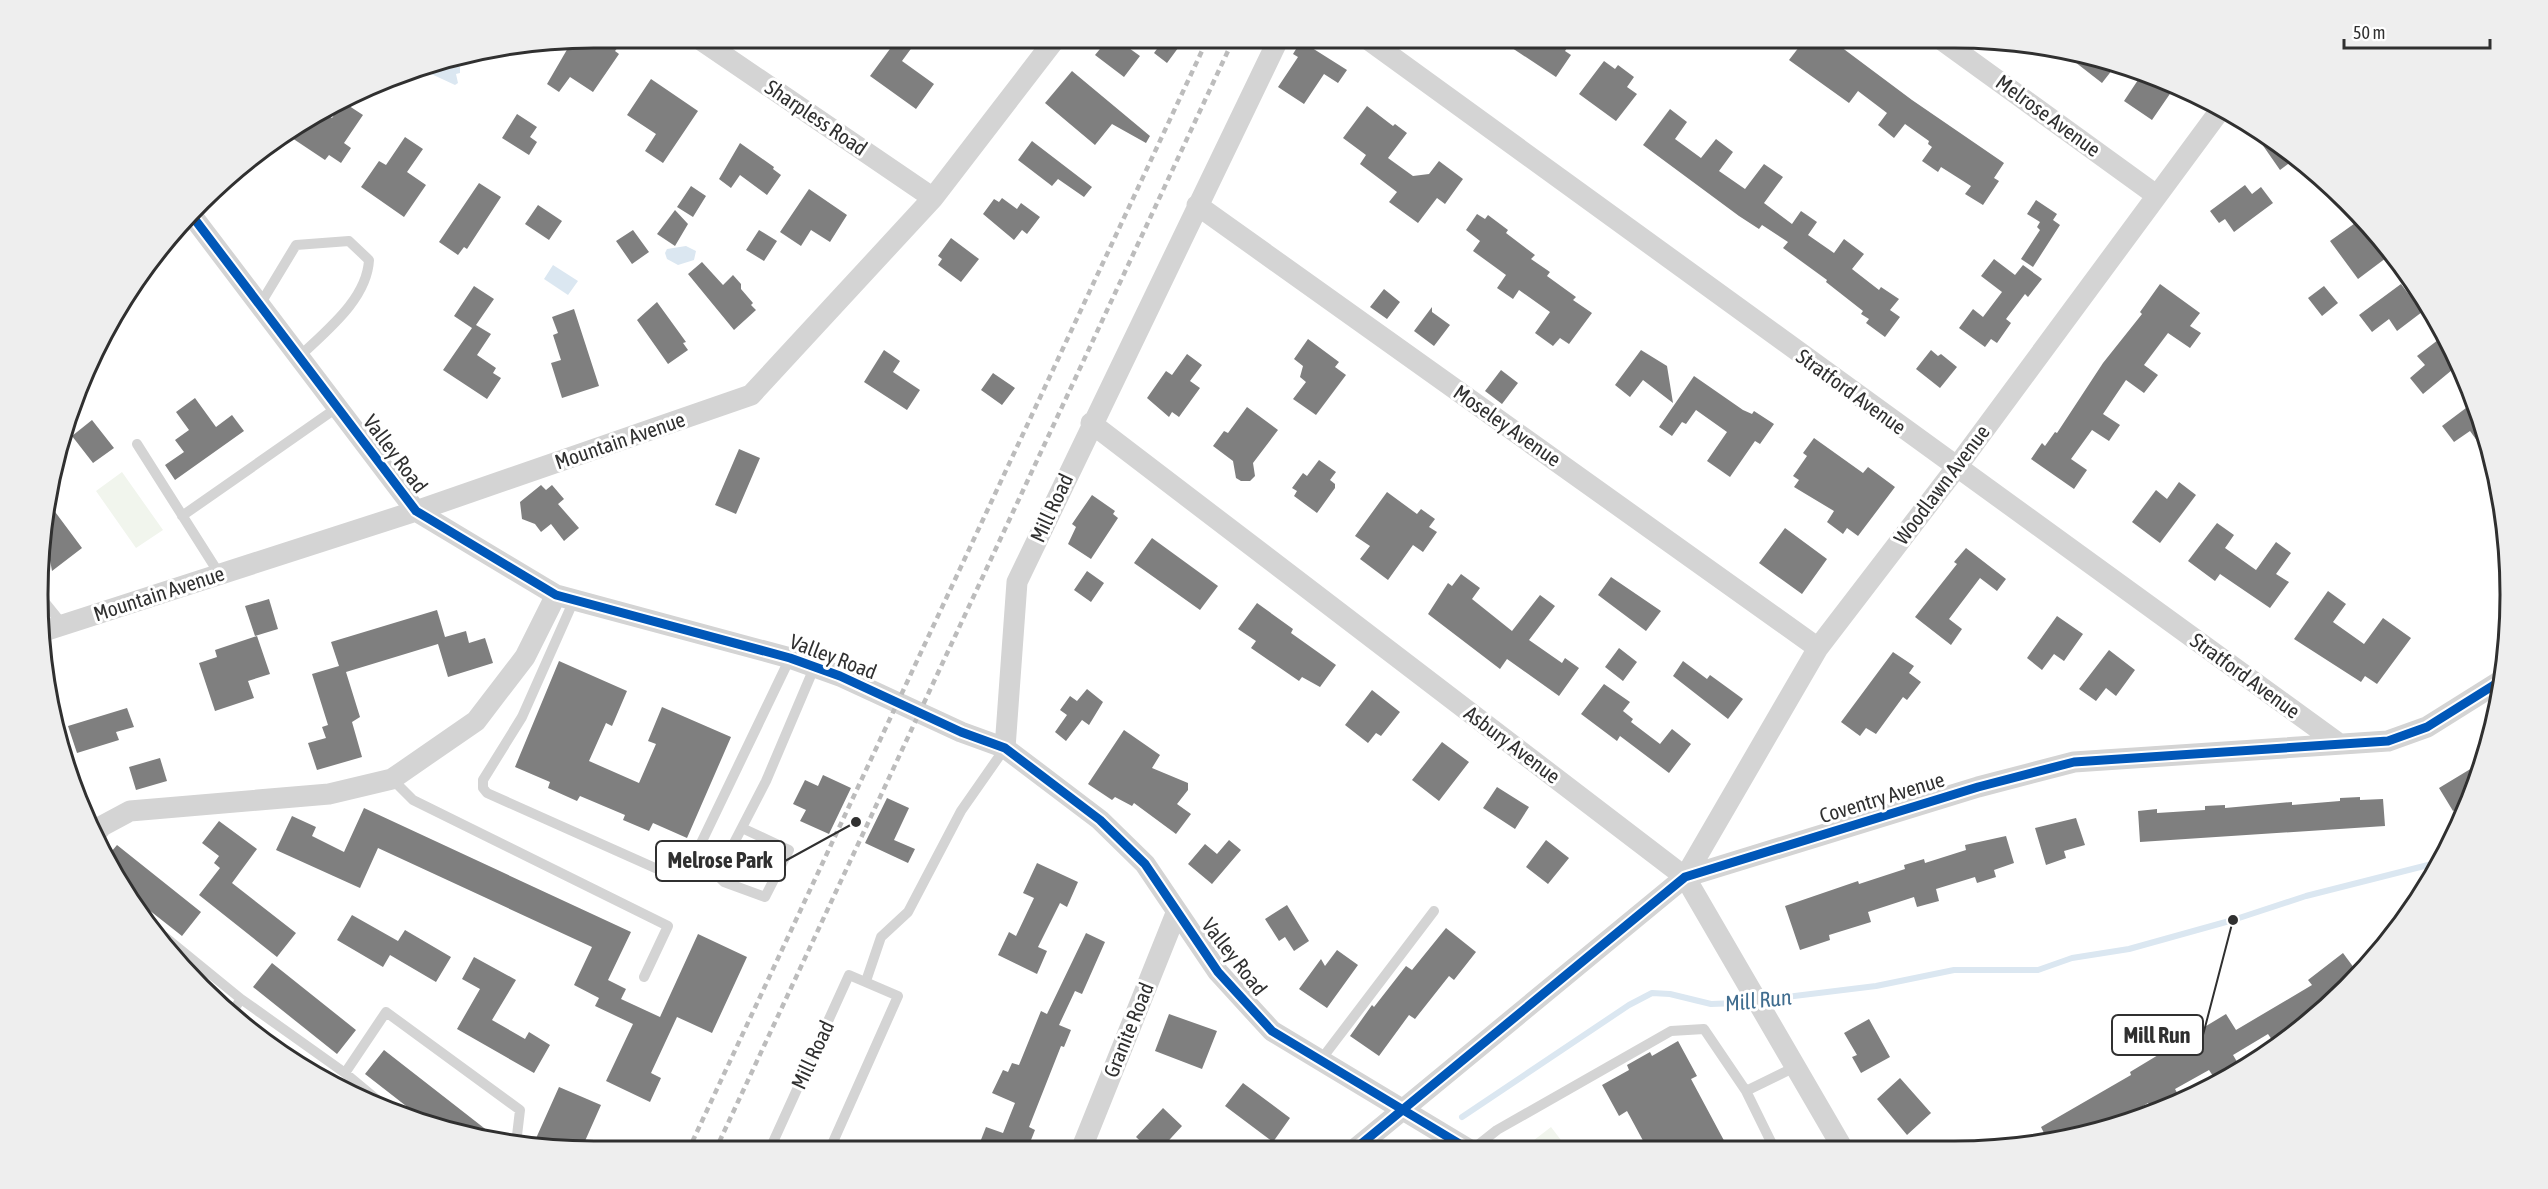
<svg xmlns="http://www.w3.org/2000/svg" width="2548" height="1189" font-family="'Asap Condensed',sans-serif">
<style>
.green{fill:#f1f5ed}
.water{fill:#dbe7f1}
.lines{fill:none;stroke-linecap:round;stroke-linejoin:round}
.stream{stroke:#dbe7f1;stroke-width:6}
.building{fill:#7f7f7f}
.lane{stroke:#d4d4d4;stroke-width:10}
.street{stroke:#d4d4d4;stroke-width:21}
.rail{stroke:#bcbcbc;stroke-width:4.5;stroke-dasharray:6 4.5;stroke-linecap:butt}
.cycleway-casing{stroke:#fff;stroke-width:13}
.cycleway{stroke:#0057b8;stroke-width:9}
.labels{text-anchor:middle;stroke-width:6;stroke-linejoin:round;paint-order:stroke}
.street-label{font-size:21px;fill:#303030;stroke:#fff}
.water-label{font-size:22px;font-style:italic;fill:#406d8f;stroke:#fff}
.rim{fill:none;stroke:#303030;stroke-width:3}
.leader{fill:none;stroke:#303030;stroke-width:2}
.callout-dot{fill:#303030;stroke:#fff;stroke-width:2}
.callout{fill:#fff;stroke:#303030;stroke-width:2}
.callout-label{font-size:22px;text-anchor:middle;font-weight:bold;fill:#303030}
</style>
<rect width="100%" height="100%" fill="#fff"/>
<path class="green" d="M122,472L163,530L136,548L96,491Z
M1551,1127L1567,1148L1525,1147Z"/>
<path class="water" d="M449,62L460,67V73L456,74L458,83L455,85L427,72L423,66Z
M686,246L696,251L694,260L678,265L667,259L665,253L667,249Z
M553,265L578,281L568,295L544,279Z"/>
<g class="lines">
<path class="stream" d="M1462,1117L1629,1005L1652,993L1670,994L1711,1004L1738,1003L1876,986L1954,970H2038L2072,958L2129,949L2233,920L2306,896L2436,863"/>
</g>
<path class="building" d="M594,38H606L619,46L615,51L619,54L593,92L570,77L559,92L547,84L572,41Z
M898,38L913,46L902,61L934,84L916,109L870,76Z
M1109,38H1115L1140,56L1124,77L1095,55Z
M1165,38H1173L1181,44L1167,63L1154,53Z
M1497,38H1574L1565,51L1571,55L1556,77Z
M1806,38H1829L1912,100L2004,163L1994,178L1999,181L1983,205L1965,194L1971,186L1941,167L1938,172L1922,161L1932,147L1928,144L1929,141L1905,124L1894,138L1878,125L1887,113L1858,91L1849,103L1789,60Z
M1301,41L1347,70L1338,83L1324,74L1304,104L1278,87L1298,57L1293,54Z
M2057,48H2062L2116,65L2102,83Z
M1604,61L1615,69L1618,65L1634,77L1627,87L1637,94L1616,121L1579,94Z
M1072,71L1150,136L1146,143L1112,124L1095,145L1045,103Z
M2140,77L2151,85L2156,77L2176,85L2152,120L2124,101Z
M651,79L698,111L663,163L645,151L656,134L627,115Z
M343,102L363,115L344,143L351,148L341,163L329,155L325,160L286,134L320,110L332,118Z
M1367,106L1393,126L1395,124L1407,133L1388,158L1413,176L1429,174L1439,161L1463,179L1445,204L1437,198L1418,223L1389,202L1397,192L1360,164L1366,155L1343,138Z
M1670,109L1687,122L1675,139L1701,158L1716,139L1733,152L1719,171L1745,189L1764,164L1783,177L1764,203L1792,224L1801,211L1817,222L1808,235L1834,253L1844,239L1864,254L1852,269L1879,290L1881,287L1899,299L1890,310L1900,317L1885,337L1866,323L1869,319L1861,314L1863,311L1826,282L1827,280L1783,248L1788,242L1762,225L1759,229L1739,216L1643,145Z
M517,114L537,127L530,137L537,142L529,155L502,138Z
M2248,124L2263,131L2296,158L2280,170Z
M405,137L423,149L407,172L426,185L404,217L361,187L379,161L386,165Z
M1032,141L1092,187L1084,197L1058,179L1052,186L1018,160Z
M740,143L774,167L773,169L781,175L767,195L740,175L731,188L719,179Z
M479,183L501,197L467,249L464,247L458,255L439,242Z
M2245,185L2252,194L2261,187L2273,203L2234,232L2225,219L2219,223L2210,211Z
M691,186L706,196L693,217L677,207Z
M809,189L847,215L830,242L811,230L801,246L780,232Z
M1002,198L1017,209L1021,203L1040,217L1027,234L1022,230L1014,240L983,214L994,199L999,202Z
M2036,200L2057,214L2053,220L2060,225L2033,267L2021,259L2040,230L2037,227L2040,222L2027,214Z
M538,205L562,221L549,240L525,224Z
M675,210L688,224L675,246L657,234Z
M1477,214L1485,219L1488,215L1508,230L1506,233L1535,255L1531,259L1550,272L1547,276L1576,297L1573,300L1592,313L1569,344L1560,338L1553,346L1535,333L1550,312L1519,290L1513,299L1497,288L1506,275L1473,251L1480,241L1466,230Z
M2358,221L2386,258L2358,279L2330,241Z
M633,230L649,252L632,264L616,241Z
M759,230L777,241L764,261L746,250Z
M951,238L979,259L961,282L938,265L942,259L938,256Z
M1994,259L2015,275L2023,265L2042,279L2028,297L2025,294L2006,319L2011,323L1997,343L1991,339L1985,347L1959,328L1973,309L1983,317L2002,292L1981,276Z
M702,262L723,285L733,275L741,284V289L753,303L751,305L756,310L734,330L688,274Z
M2160,284L2200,313L2190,326L2201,333L2190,348L2168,333L2144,365L2158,375L2144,393L2126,380L2103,414L2120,425L2109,441L2092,430L2071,459L2087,470L2074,489L2031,459L2042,443L2045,446L2055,432L2057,433L2103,363L2142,314L2140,312Z
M2401,284L2422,312L2397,331L2389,319L2372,332L2359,315Z
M474,286L494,299L476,325L491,334L477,355L496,368L493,373L501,378L487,399L443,370L472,328L454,316Z
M2324,286L2338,303L2322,316L2308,298Z
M1384,289L1400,302L1387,319L1370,307Z
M657,302L686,342L683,343L688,350L668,364L637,320Z
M1432,307V312L1450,325L1434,346L1414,331Z
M574,309L599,386L562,398L551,363L561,360L553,335L558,333L552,317Z
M1308,339L1339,362L1335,367L1346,375L1316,415L1293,399L1306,382L1300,377L1303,366L1294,359Z
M2438,340L2458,365L2423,394L2410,378L2425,365L2417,356Z
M884,350L900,361L893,372L920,390L907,410L864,382Z
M1641,350L1667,366L1673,403L1643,380L1630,397L1615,385Z
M1931,350L1938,356L1941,354L1957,367L1940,388L1916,369Z
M1187,354L1202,365L1190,381L1200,388L1179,417L1172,412L1169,417L1147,398L1166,371L1172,375Z
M1501,370L1518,383L1502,404L1485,391Z
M993,373L1015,388L1002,405L981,390Z
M1694,376L1743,410L1752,414L1754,411L1774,424L1760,444L1755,441L1730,477L1707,461L1727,432L1696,410L1686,424L1682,422L1672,436L1659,427Z
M195,398L216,427L232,415L244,431L175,480L165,465L184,452L175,440L189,430L176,412Z
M2474,402L2490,455L2488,456L2470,431L2454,442L2442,426Z
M1247,407L1278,430L1253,463L1255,476L1250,481H1241L1236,478L1233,461L1213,446L1224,431L1228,433Z
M92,420L114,448L93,463L72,436Z
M1814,438L1863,473L1868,467L1895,487L1858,536L1847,528L1843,534L1827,522L1834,511L1794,487L1799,480L1793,476L1807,456L1803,453Z
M739,449L760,458L736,514L715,505Z
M1319,460L1336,472L1330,480L1335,484V488L1317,513L1294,496L1297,491L1292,488L1303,473L1307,476Z
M2179,482L2196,495L2160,543L2132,522L2156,490L2167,499Z
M541,485L546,490L552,485L564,499L558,504L579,528L564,541L551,524L541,532L535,524L522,519L520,502Z
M1387,492L1417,514L1421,509L1435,519L1429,527L1437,532L1423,552L1413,545L1388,580L1360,559L1370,546L1355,536Z
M1092,495L1115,511L1113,514L1118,518L1091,559L1068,544L1076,527L1072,524Z
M47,501L82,548L52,571L50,560L42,550Z
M2217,523L2234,535L2225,548L2256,570L2276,542L2291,553L2276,574L2289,582L2270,608L2220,574L2215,581L2188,561Z
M1785,528L1827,559L1802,594L1759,563Z
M1152,538L1218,586L1200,610L1134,563Z
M1966,548L2006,579L1997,591L1980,578L1949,619L1962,629L1951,645L1915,617L1957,564L1954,562Z
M1087,571L1104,583L1091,602L1074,590Z
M1461,574L1480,588L1472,599L1512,631L1540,595L1555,606L1529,640L1562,663L1565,658L1579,668L1559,696L1507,659L1500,669L1428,614L1448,583L1452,586Z
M1611,577L1661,611L1646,631L1598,595Z
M2328,591L2346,604L2333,622L2364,644L2383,618L2411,638L2377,684L2365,676L2361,682L2294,639Z
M269,599L278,629L255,636L245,606Z
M1257,603L1293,629L1291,633L1336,665L1320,687L1302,677L1299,681L1251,648L1256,641L1238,629Z
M437,610L445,637L466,631L469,643L485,638L493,663L448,677L438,644L346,672L360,717L352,722L362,757L317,770L308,743L326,738L322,727L328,725L312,674L339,666L331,642Z
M2057,616L2083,634L2064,661L2054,654L2042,670L2027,658Z
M257,636L270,674L248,681L254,698L215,711L199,663L217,657L215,650Z
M1619,648L1637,662L1623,681L1605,667Z
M2109,650L2135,670L2116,696L2106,688L2096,701L2079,689Z
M1893,652L1914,666L1909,673L1921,682L1907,700L1903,697L1876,734L1866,728L1860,736L1841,722Z
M559,661L627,691L612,726L606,723L589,761L639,783L656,744L648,741L662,707L731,737L687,838L653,823L649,831L623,820L625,815L580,796L577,801L548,788L550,782L515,767Z
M1683,661L1707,679L1710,675L1743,699L1728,719L1673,676Z
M1604,684L1630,702L1623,711L1633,719L1631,722L1660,744L1672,729L1691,744L1669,773L1620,736L1617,741L1581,714Z
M1087,689L1103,702L1089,725L1082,720L1066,741L1055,732L1067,715L1060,710L1070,696L1077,701Z
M1372,690L1400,712L1381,736L1376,733L1368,743L1345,725Z
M127,708L134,727L116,732L119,740L77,753L68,726Z
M1124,730L1160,755L1152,768L1188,783V790L1177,804L1191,814L1176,834L1134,803L1132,806L1115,797L1112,800L1088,784Z
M1442,742L1469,762L1439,801L1412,780Z
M160,758L167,781L136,790L129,767Z
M2482,762L2470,801L2453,811L2439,788Z
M823,775L851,788L829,834L800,821L806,810L793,804L805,780L818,786Z
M1497,787L1529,807L1515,829L1483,808Z
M2360,797V800L2383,799L2385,826L2140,842L2138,811L2157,809V813L2205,810V806L2225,805V808L2292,802V805L2340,801V798Z
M887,798L909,808L894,840L915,849L908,863L865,843Z
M364,808L631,932L608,980L626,989L621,999L660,1017L698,934L747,957L712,1033L677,1017L651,1073L661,1078L650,1102L606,1081L633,1024L595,1006L599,998L574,985L592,947L378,848L360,888L276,850L292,816L316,827L312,836L344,852Z
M2076,818L2085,845L2064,851L2066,858L2046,865L2035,828Z
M219,821L257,849L232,883L296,933L277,957L199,895L220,868L214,863L219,856L202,843Z
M2006,836L2014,863L1994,870L1996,877L1977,883L1975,877L1936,889L1939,901L1917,907L1914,897L1868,912L1871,922L1829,935L1830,940L1800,950L1785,906L1858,881L1859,884L1905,869L1904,865L1924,859L1925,863L1966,850L1965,845Z
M1229,840L1241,850L1212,884L1188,864L1205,844L1217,854Z
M1546,840L1569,858L1548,884L1526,867Z
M117,845L201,912L182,936L130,895L112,873L106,858Z
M1037,863L1078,882L1067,907L1060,903L1038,947L1047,951L1037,974L998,955L1009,932L1016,936L1034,898L1023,893Z
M1287,905L1309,941L1294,951L1285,937L1279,941L1265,919Z
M352,915L398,941L405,930L451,957L436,982L390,955L383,967L337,940Z
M1446,928L1476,952L1454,980L1449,976L1415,1019L1409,1015L1379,1056L1350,1036L1372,1005L1374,1007L1406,966L1412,970Z
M1086,933L1105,942L1082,994L1075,991L1059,1025L1071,1030L1064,1047L1061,1046L1029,1127L1035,1130L1027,1150H977L986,1127L1003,1133L1015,1103L992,1093L1003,1070L1008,1072L1012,1063L1019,1065L1041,1011L1047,1014Z
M1337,950L1358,965L1327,1008L1299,989L1321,959L1325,966Z
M2343,953L2357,972L2308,1021L2291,1031L2293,1035L2276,1046L2268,1034L2233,1055L2239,1065L2215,1079L2209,1070L2175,1089L2180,1098L2155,1112L2148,1103L2114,1123L2048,1141L2041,1127L2131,1075L2130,1072L2226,1014L2236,1030L2312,985L2308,980Z
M474,957L516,980L492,1020L525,1039L529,1032L550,1045L534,1073L457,1029L480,989L462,979Z
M272,963L356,1030L337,1054L253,987Z
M1169,1014L1217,1031L1202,1069L1155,1051Z
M1869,1019L1890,1057L1861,1073L1852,1057L1857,1055L1844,1033Z
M1678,1041L1697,1076L1691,1079L1728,1148H1647L1627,1111L1619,1116L1602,1085L1629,1070L1627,1065L1650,1052L1652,1056Z
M384,1050L502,1142L486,1141L428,1123L365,1074Z
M1900,1078L1931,1113L1907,1135L1877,1099Z
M1243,1083L1290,1118L1273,1142L1225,1106Z
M559,1087L601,1105L581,1150L533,1145Z
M1163,1108L1182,1126L1160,1150H1150L1136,1137Z"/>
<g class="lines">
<path class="lane" d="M261,303L296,245L349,241L369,260C367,299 327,330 300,356
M137,444L220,575
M182,516L338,407
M38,594L63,625
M574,600L522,717L483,780V788L487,793L673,876L691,864L790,658
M392,779L413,800L668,926L644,977
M742,828L789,850L765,897L724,882L720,878V870L766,781L814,668
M165,937L241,999L230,1015
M866,981L881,937L908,912L961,811L1005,748
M241,999L345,1073L393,1113
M1320,1061L1434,911
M345,1073L386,1012L520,1110L516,1144
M1746,1091L1795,1067
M1473,1149L1497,1130L1671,1031L1704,1029L1746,1091L1774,1148
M597,1151L598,1148
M769,1151L849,975L898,996L829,1151"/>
<path class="street" d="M698,38L933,198
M1366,38L2338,743
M1939,38L2156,195
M1197,205L1818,648
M193,217L416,511L556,595L790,658L840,676L961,732L1005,748L1100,820L1145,864L1218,972L1272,1031L1468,1149
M1091,423L1685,877L1842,1147
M41,632L416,511L751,395L933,198L1056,38
M1005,748L1017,582L1279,38
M97,832L102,826L130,811L329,794L392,779L476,721L525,657L556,595
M1685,877L1818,648L1956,468L2221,109
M1355,1149L1685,877L1978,787L2074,762L2388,741L2427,727L2502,680
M1081,1150L1177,911"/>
<path class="rail" d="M688,1151L1208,38
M715,1151L1234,38"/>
<g class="cycleway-casing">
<path id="cycleway" d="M193,217L416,511L556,595L790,658L840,676L961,732L1005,748L1100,820L1145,864L1218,972L1272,1031L1468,1149
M1355,1149L1685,877L1978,787L2074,762L2388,741L2427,727L2502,680"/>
</g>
<use href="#cycleway" class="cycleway"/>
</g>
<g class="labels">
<g class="street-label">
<text transform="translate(2048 116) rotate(36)" y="7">Melrose Avenue</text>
<text transform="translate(816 118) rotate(34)" y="7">Sharpless Road</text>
<text transform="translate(1851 392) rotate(36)" y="7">Stratford Avenue</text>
<text transform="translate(1507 426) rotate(35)" y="7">Moseley Avenue</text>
<text transform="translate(620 441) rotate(-19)" y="7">Mountain Avenue</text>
<text transform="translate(395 454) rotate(53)" y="7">Valley Road</text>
<text transform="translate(1942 485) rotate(-53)" y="7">Woodlawn Avenue</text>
<text transform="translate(1052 508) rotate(-65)" y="7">Mill Road</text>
<text transform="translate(159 594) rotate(-18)" y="7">Mountain Avenue</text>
<text transform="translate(833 657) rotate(21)" y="7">Valley Road</text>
<text transform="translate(2245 676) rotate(36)" y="7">Stratford Avenue</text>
<text transform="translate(1512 745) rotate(37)" y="7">Asbury Avenue</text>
<text transform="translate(1882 798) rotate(-17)" y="7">Coventry Avenue</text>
<text transform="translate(1234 957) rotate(52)" y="7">Valley Road</text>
<text transform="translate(1129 1030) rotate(-68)" y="7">Granite Road</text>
<text transform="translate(813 1055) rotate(-65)" y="7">Mill Road</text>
</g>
<g class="water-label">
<text transform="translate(1758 1000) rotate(-6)" y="8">Mill Run</text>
</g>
</g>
<path d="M0 0H2548V1189H0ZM594 48H1954A546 546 0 0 1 2500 594V595A546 546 0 0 1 1954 1141H594A546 546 0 0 1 48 595V594A546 546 0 0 1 594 48Z" fill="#eee" fill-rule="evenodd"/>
<path class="rim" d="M594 48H1954A546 546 0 0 1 2500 594V595A546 546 0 0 1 1954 1141H594A546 546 0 0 1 48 595V594A546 546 0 0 1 594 48Z"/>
<path class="leader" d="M856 822L785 861M2233 920L2203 1035"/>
<g class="callout-dot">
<circle cx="856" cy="822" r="6"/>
<circle cx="2233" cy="920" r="6"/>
</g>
<g class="callout">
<rect x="656" y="841" width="129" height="40" rx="6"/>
<rect x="2112" y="1015" width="91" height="40" rx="6"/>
</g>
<g class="callout-label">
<text x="720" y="868">Melrose Park</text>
<text x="2157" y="1043">Mill Run</text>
</g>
<path d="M2344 39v9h146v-9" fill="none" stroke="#303030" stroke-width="3"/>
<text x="2353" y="39" font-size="18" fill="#303030" stroke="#ffffff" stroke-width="4.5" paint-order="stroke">50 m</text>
</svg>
